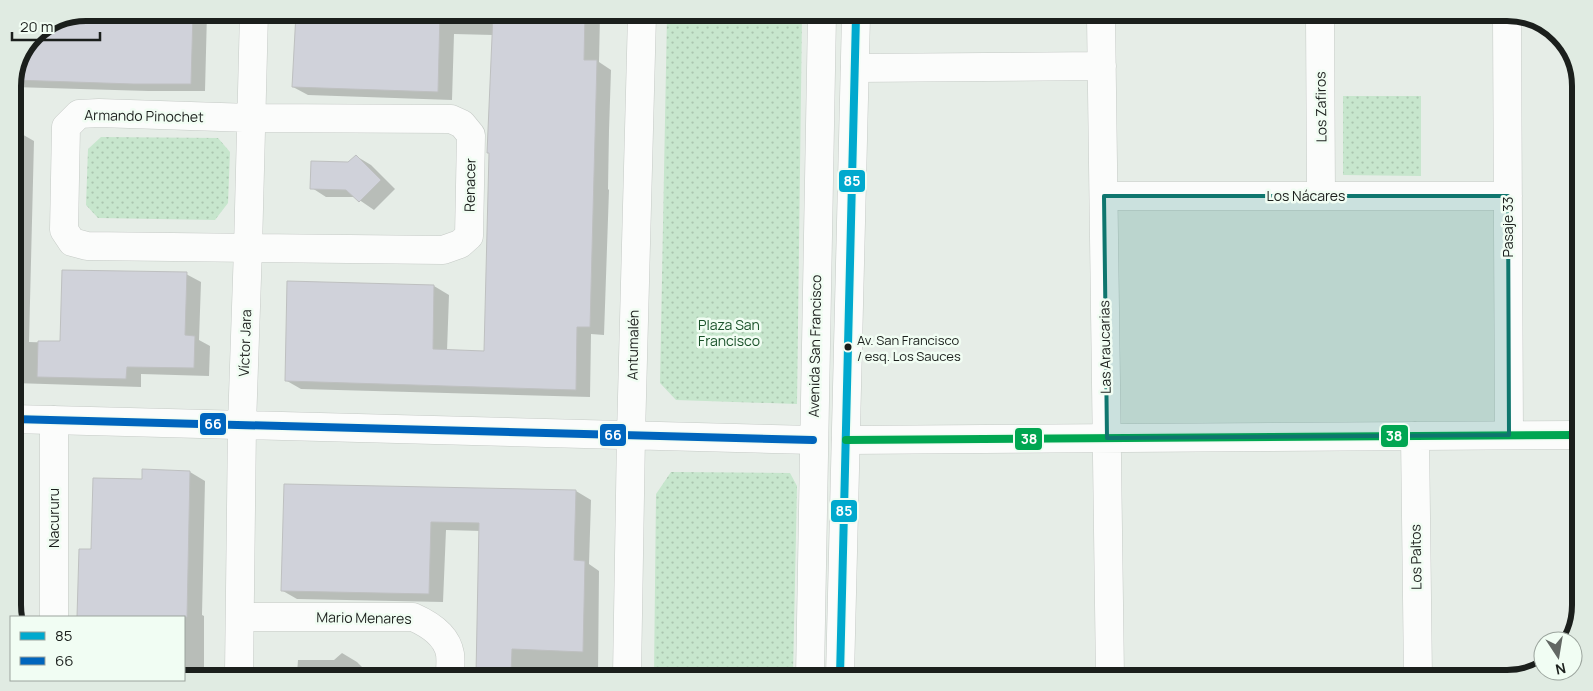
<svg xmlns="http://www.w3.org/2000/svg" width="1593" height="691" font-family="Manrope,sans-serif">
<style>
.grass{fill:url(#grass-dots)}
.shadow{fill:#0003}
.building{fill:#d0d2da;stroke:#bec0c0}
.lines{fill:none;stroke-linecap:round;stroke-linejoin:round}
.minor-casing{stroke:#c5cac6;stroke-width:29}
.major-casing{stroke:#c5cac6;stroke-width:29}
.minor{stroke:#fbfcfb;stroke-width:28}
.major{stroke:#fbfcfb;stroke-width:28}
.bus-1-casing{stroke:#f1fdf3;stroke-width:11}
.bus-2-casing{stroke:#f1fdf3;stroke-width:11}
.bus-3-casing{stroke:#f1fdf3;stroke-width:11}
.bus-1{stroke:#00a9ce;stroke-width:8}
.bus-2{stroke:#0065bd;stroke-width:8}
.bus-3{stroke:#00a651;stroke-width:8}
.marked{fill:#0f766e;fill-opacity:0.2;stroke:#0f766e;stroke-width:4;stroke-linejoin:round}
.bus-dot{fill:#1b1f1c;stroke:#f1fdf3;stroke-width:2}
.labels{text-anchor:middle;stroke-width:5;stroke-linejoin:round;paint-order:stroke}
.bus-label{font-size:13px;fill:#1b1f1c;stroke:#f1fdf3;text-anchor:start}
.street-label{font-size:14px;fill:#1b1f1c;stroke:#f1fdf3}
.park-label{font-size:14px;fill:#1a522a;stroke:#f1fdf3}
.rim{fill:none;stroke:#1b1f1c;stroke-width:6}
.line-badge{stroke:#f1fdf3;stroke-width:2}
.badge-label{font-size:14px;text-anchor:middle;font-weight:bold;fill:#fff}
</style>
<defs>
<pattern id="grass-dots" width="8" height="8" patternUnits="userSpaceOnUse" patternTransform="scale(1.25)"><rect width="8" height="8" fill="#c7e6cd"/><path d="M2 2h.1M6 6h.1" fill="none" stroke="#aac5af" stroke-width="1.8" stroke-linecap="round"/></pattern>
</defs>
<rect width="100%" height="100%" fill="#e6ede7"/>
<path class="grass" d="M667,15H802L797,404L676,400L660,383Z
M1343,96H1421V176L1343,175Z
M101,137L218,138L230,152L228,203L215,220L98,218L86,205L88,149Z
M671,472L790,473L797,486L793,676L654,675L656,494Z"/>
<path class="shadow" d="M86,12L207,13L205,91H148L13,87V82L34,34Z
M296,13L600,15L599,62L611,70L609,131L608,189L609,190L604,335L591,334L590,397L301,389L287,381L288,282L434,286L449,295L447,351L485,352L493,35L454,34L452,100L308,95L293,87Z
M13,133H20L34,141L29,342L61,343L186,274L201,282L199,340L210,346L209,376L141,374V387L13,383Z
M356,156L371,165L395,189L374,210L355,197H326L312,188L349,163Z
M143,471L190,472L205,481L202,615L204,616V673H184V617H79L80,550H93L143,480Z
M13,485L15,486L14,519H13Z
M285,485L576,491L591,500L589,564L599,571L598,675L477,674L481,531L446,530L443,602L297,599L283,591Z
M342,653L357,662L369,674H297L298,660H334Z"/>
<path class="building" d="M86,12L193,13L191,84H133L13,80L34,34Z
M296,13L440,14L438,92L292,87Z
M493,14H585L584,60H597L590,327H577L576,390L285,381L287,281L434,285L433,349L484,351L489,153H487Z
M356,155L381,180L359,202L346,190L310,189L311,161L348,162Z
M62,270L187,272L185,335L195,336L194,368L127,367L126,379L37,377L38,341H60Z
M142,469L190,471L187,617H77L79,549H91L93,478L142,479Z
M284,484L576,490L574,560L585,561L583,652L512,649L511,675L476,674L479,523L431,522L429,594L281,591Z"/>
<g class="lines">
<g class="minor-casing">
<path id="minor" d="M1101,17L1110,677
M1320,17L1321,196
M1507,18L1509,435
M855,68L1102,66
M99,113L251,118L451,119L462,124L471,135L469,236L460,244L443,250L87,246L72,242L64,230L66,127L79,114Z
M1104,196H1508
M13,419L813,440
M54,420V617
M1415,436L1418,678
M846,440L1577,435
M240,617H413C429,624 447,636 450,654C451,661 450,668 450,674
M239,673L242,425L248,248L254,13
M627,675L631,435L642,15"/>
</g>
<g class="major-casing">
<path id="major" d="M810,676L822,15
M840,676L856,16"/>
</g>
<use href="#minor" class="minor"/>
<use href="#major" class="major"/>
<g class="bus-1-casing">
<path id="bus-1" d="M840,676L856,16"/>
</g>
<g class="bus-2-casing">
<path id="bus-2" d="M13,419L813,440"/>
</g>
<g class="bus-3-casing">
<path id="bus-3" d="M846,440L1577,435"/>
</g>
<use href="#bus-1" class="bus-1"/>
<use href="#bus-2" class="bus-2"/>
<use href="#bus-3" class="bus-3"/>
</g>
<path class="marked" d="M1104,196H1508L1509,435L1107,438Z"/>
<circle class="bus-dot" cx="848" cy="347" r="4.5"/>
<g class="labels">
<g class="bus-label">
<text x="857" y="345">Av. San Francisco<tspan x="857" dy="16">/ esq. Los Sauces</tspan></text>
</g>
<g class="street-label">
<text transform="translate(1321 107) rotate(-91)" y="5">Los Zafiros</text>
<text transform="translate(144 116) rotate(1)" y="5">Armando Pinochet</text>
<text transform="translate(470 185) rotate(-89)" y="5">Renacer</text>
<text x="1306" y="201">Los Nácares</text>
<text transform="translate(1508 227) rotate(-90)" y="5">Pasaje 33</text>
<text transform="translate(245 343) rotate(-88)" y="5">Víctor Jara</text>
<text transform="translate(633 345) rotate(-89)" y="5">Antumalén</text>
<text transform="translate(815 346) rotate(-89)" y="5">Avenida San Francisco</text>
<text transform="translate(1105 347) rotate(-91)" y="5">Las Araucarias</text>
<text transform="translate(54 518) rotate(-90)" y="5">Nacururu</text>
<text transform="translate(1416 557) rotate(-91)" y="5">Los Paltos</text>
<text transform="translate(364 618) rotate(1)" y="5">Mario Menares</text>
</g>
<g class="park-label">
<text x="729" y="330">Plaza San<tspan x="729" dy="16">Francisco</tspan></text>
</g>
</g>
<path d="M0 0H1593V691H0ZM86 21H1507A65 65 0 0 1 1572 86V605A65 65 0 0 1 1507 670H86A65 65 0 0 1 21 605V86A65 65 0 0 1 86 21Z" fill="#e0ebe2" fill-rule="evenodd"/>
<path class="rim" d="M86 21H1507A65 65 0 0 1 1572 86V605A65 65 0 0 1 1507 670H86A65 65 0 0 1 21 605V86A65 65 0 0 1 86 21Z"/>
<g class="line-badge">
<rect x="838" y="169" width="28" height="24" rx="5" fill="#00a9ce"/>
<rect x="199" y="412" width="28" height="24" rx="5" fill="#0065bd"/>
<rect x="599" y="423" width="28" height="24" rx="5" fill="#0065bd"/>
<rect x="1380" y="424" width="29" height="24" rx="5" fill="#00a651"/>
<rect x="1014" y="427" width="29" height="24" rx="5" fill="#00a651"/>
<rect x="830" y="499" width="28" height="24" rx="5" fill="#00a9ce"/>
</g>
<g class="badge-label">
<text x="852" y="186">85</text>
<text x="213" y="429">66</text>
<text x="613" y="440">66</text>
<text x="1394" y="441">38</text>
<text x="1029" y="444">38</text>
<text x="844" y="516">85</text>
</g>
<rect x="10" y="616" width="175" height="65" fill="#f1fdf3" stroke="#9ba49d"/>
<rect x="20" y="632" width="25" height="8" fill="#00a9ce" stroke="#9ba49d"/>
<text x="55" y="641" font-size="15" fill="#1b1f1c">85</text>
<rect x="20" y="657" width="25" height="8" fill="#0065bd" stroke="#9ba49d"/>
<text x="55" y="666" font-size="15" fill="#1b1f1c">66</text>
<g transform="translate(1558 656) rotate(168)"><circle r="24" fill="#f1fdf3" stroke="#9ba49d"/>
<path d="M0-4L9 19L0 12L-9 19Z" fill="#626763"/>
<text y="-8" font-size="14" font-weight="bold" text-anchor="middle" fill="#1b1f1c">N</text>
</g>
<path d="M12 32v8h88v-8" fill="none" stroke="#1b1f1c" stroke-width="2.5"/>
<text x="20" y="32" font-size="15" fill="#1b1f1c" stroke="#f1fdf3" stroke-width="4" paint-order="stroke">20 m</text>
</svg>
